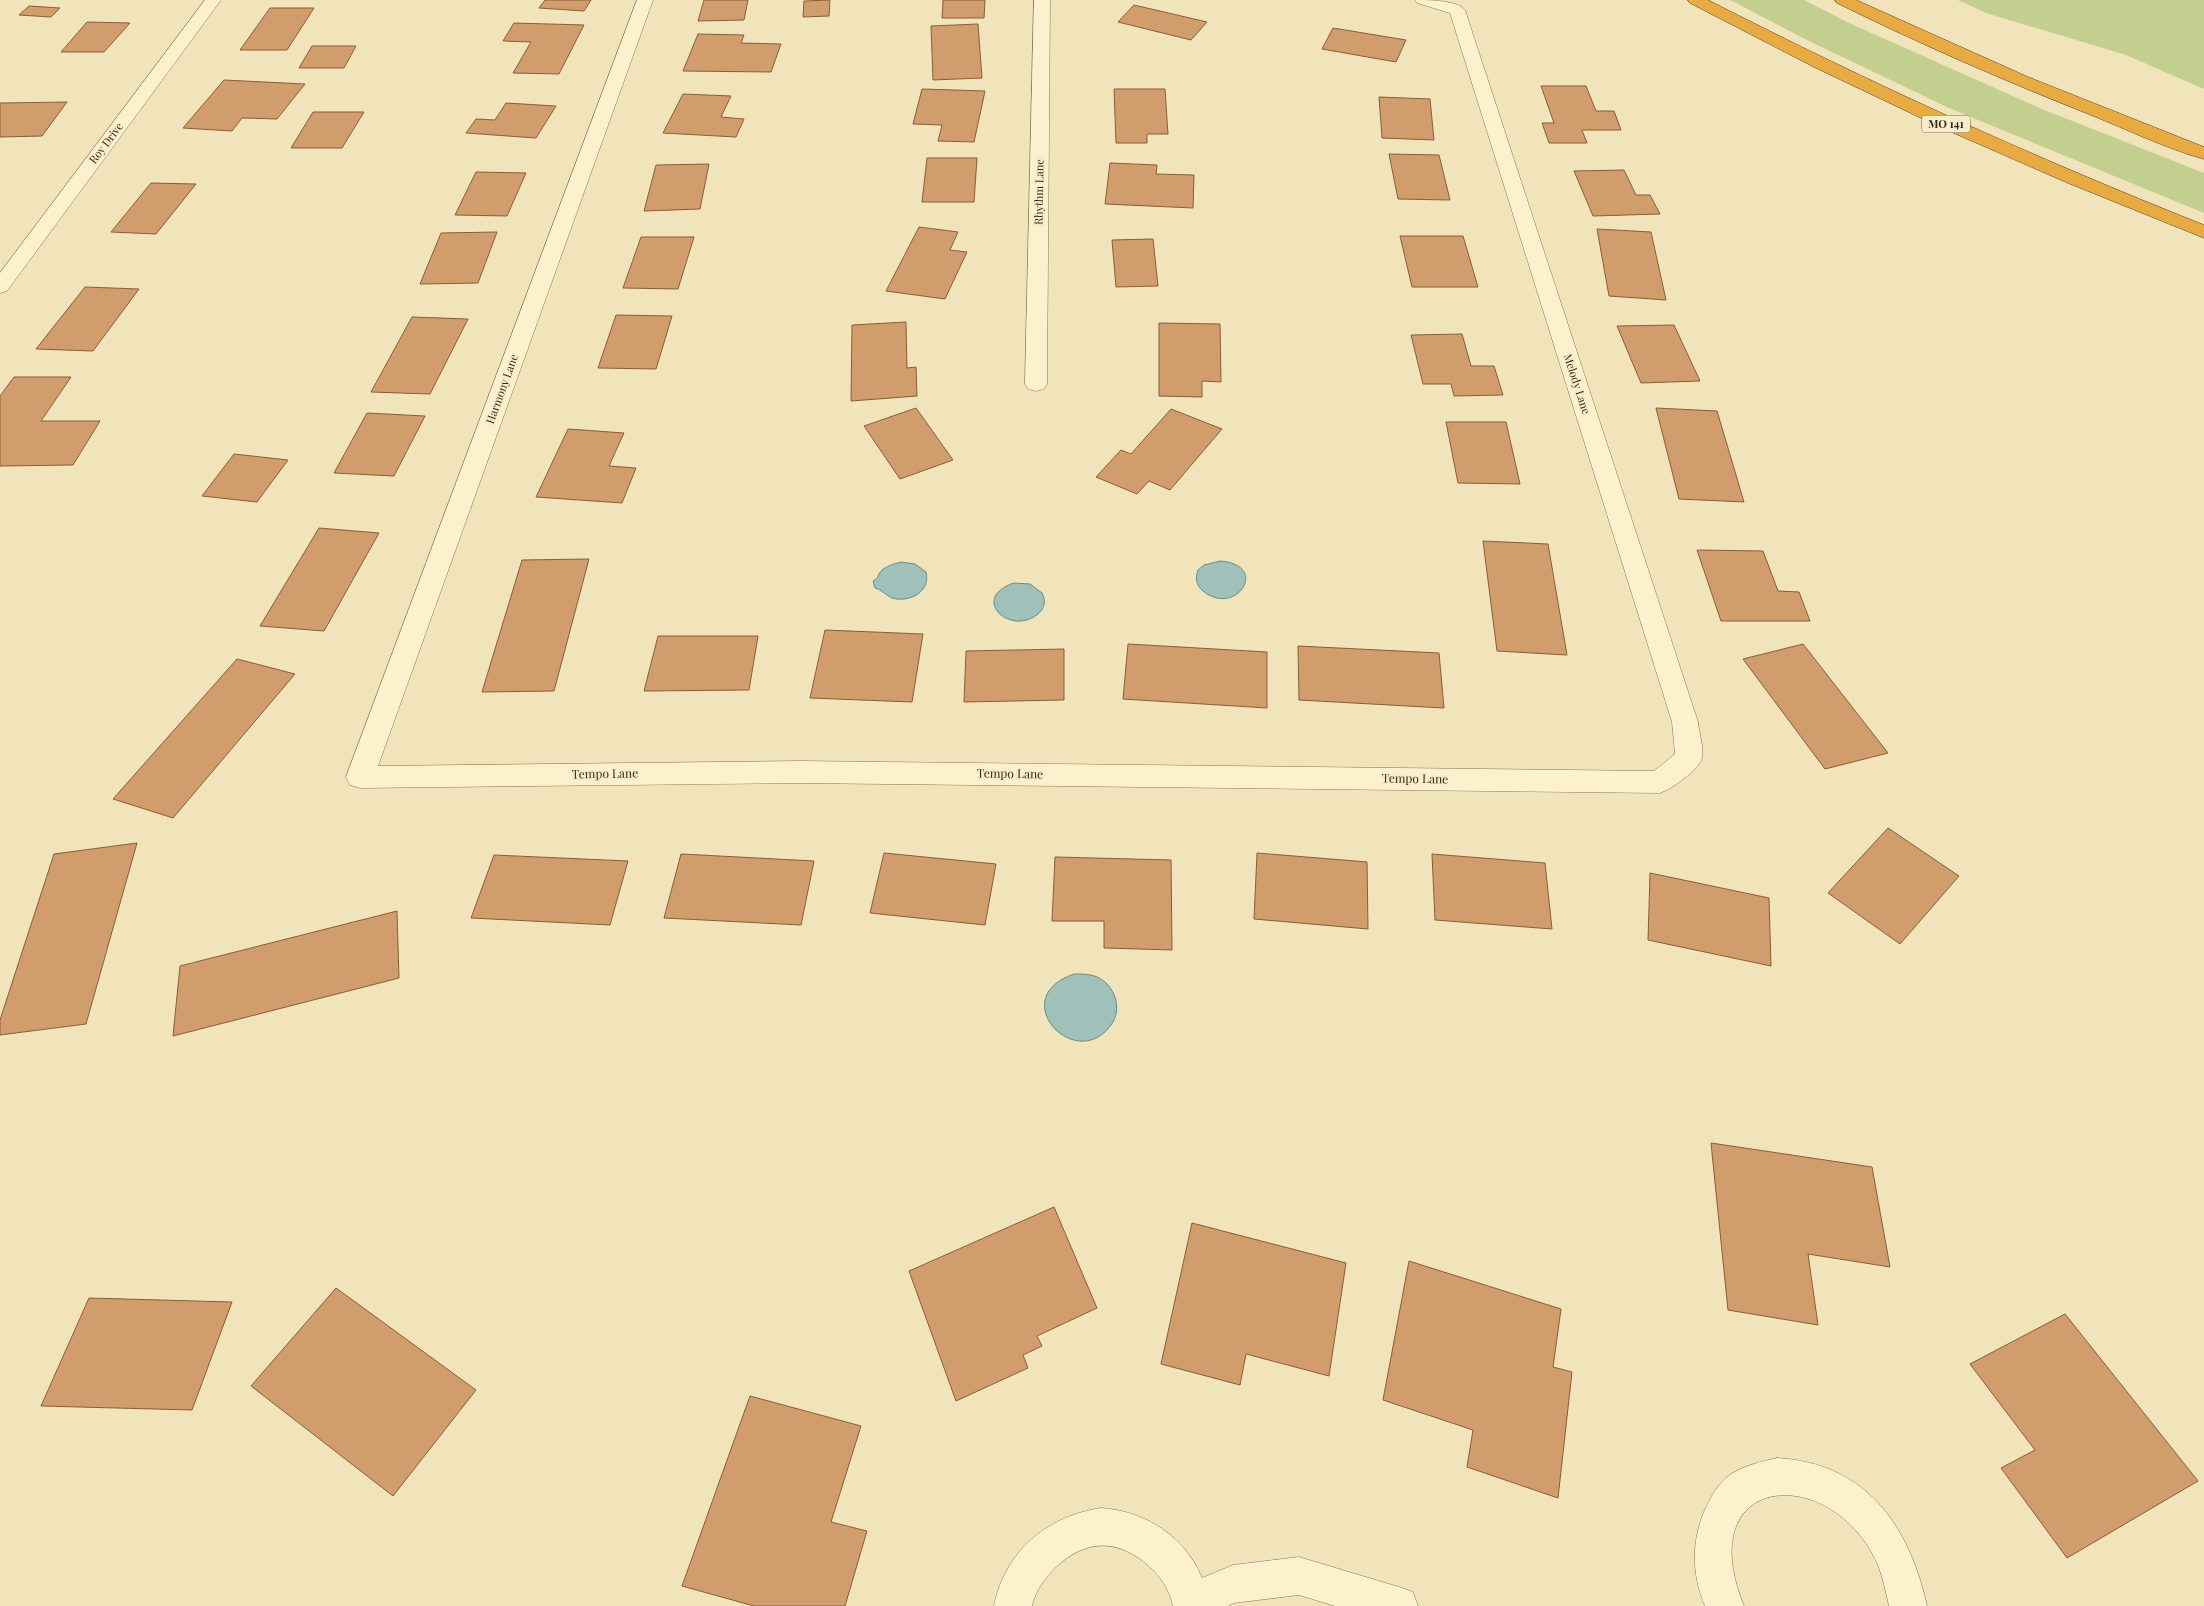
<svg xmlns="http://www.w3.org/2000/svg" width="2204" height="1606" font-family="'Playfair Display',serif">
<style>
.green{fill:#c3cf8e}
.water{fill:#9fc1b9;stroke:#668e87}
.building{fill:#d29d6d;stroke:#895d38}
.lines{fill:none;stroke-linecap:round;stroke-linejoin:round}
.minor-casing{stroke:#887353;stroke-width:1}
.highway-casing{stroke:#554029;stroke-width:1}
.minor{fill:#fbf1cd;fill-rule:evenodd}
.highway{fill:#e8aa42;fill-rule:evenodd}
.labels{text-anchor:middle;stroke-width:4;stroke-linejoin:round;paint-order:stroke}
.shield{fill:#f8edca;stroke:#70644f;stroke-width:1}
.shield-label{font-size:11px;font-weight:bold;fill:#36291a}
.far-street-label{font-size:11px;fill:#36291a;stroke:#f8edca}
.street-label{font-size:12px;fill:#36291a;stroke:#f8edca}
</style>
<rect width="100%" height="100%" fill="#f1e4ba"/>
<path class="green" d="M1730,0H1804L1849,23L2042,109L2204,173V213L1949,108L1809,41Z
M1958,0H2204V89L2126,55L1986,13Z"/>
<path class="water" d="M1220,561C1271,565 1236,618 1203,591C1196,585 1195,578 1198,570L1204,565Z
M901,562L915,564L926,572C931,592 909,603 892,598C885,595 881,589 875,588L873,581C879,578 877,576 881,571C886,566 894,564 901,562Z
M1014,583L1030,584L1042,593C1046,600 1045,608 1038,614C1010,637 969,598 1014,583Z
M1074,974C1082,974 1090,974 1097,977C1115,985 1123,1009 1111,1025C1076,1074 1004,998 1074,974Z"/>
<path class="building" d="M545,0H591L584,11L539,8Z
M704,0H748L744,20L698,21Z
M830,0L829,16L803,17L804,1Z
M943,0H985L984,18H942Z
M1134,5L1207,22L1191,40L1118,22Z
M29,6L60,8L51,17L19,15Z
M270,8H314L287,50H240Z
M87,22L130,23L104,52H61Z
M514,23L584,25L559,74L513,73L531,42L503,41Z
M978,24L982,78L933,80L931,26Z
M1333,28L1406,40L1396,62L1322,49Z
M698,34L744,35L741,43L781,44L771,72L683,71Z
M312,46H356L344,68H299Z
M224,80L305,84L277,119L242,118L232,131L183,128Z
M1541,86H1586L1596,111H1614L1621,130H1582L1587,143H1549L1542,123H1554Z
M922,89L985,91L974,142L938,141L942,125L913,124Z
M1114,89H1165L1168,134H1147V143H1116Z
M683,94L731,96L721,117L744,119L736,137L663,133Z
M1379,97L1430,99L1434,140L1382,138Z
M67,102L42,136L0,137V103Z
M506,103L556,106L536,138L466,133L476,119L495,120Z
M313,112H364L342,148H291Z
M1389,154L1439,155L1450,200L1398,199Z
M927,158H977L974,202H922Z
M1110,163L1157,165L1156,174L1194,175L1193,208L1105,204Z
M709,164L700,209L644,211L656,165Z
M1624,170L1636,195H1650L1660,214L1593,216L1574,171Z
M476,172L526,173L507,216L455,215Z
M151,183L196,184L156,234L111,232Z
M919,227L958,232L950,250L967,252L945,299L886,291Z
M1597,229L1651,232L1666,300L1609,296Z
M497,232L478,283L420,284L441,233Z
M1400,236H1463L1478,287H1412Z
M641,237H694L678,289L623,288Z
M1153,239L1158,286L1116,287L1112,240Z
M85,287L139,289L93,351L36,349Z
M616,315L672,316L656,369L598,368Z
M412,317L468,319L430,394L371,392Z
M906,322L907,368L916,367L917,396L851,401L852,325Z
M1159,323L1220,324L1221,382L1202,381V397L1159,396Z
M1674,325L1700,381L1641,383L1617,326Z
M1462,334L1471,366H1494L1503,395L1454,396L1451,384H1423L1411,335Z
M14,377H71L41,421H100L73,465L0,466V396Z
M916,408L953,460L900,479L864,426Z
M1656,408L1717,411L1744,502L1679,499Z
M1171,409L1222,429L1170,490L1149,481L1137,494L1096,477L1121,450L1131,454Z
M367,413L425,416L394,476L334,473Z
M1446,422H1506L1520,484L1458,483Z
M568,429L624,433L609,466L636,468L622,503L536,497Z
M234,454L288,460L257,502L202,496Z
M319,528L379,533L324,631L260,626Z
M1483,541L1548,544L1567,655L1497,651Z
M1697,550L1763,551L1778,591L1799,592L1810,621H1721Z
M589,559L554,691L482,692L522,560Z
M825,630L923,634L912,702L810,698Z
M658,636H758L749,690L644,691Z
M1128,644L1267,652V708L1123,699Z
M1803,644L1888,753L1825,769L1743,659Z
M1298,646L1439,653L1444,708L1299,700Z
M1064,649V700L964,702L966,651Z
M237,659L295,674L173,818L113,799Z
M1888,828L1959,876L1900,944L1828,893Z
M137,843L86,1024L0,1035V1020L54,854Z
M884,853L996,864L985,925L870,913Z
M1257,853L1367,862L1368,929L1254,919Z
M681,854L814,861L801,925L664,918Z
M1432,854L1545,863L1552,929L1435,920Z
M494,855L628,861L610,925L471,918Z
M1055,857L1171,860L1172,950L1104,948V921H1052Z
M1650,873L1769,898L1771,966L1648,940Z
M397,911L399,978L173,1036L180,966Z
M1711,1143L1872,1167L1890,1267L1808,1254L1818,1325L1728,1310Z
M1054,1207L1097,1308L1037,1336L1042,1346L1023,1355L1028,1368L956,1401L909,1271Z
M1192,1223L1346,1263L1329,1376L1246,1354L1240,1385L1161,1364Z
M1409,1261L1561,1309L1553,1367L1572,1372L1558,1498L1467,1467L1473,1430L1383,1400Z
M336,1288L476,1390L393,1496L251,1386Z
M89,1298L232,1302L192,1410L41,1406Z
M2065,1314L2198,1481L2067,1558L2001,1468L2035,1450L1970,1364Z
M750,1396L861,1426L831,1522L867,1531L845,1606H754L682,1586Z"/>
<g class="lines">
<g class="minor-casing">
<path id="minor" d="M205,0H221L7,291L0,293V273Z
M637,0H653L378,766L799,761L1654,771L1675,754L1672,722L1450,13L1417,3L1415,0C1428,0 1457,0 1465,10L1698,722C1699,732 1704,748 1702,758C1700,769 1670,790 1660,793L799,783L360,788L350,785L346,777Z
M1034,0H1050L1047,384L1044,389L1036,391L1028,389L1025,384Z
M1777,1458C1866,1463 1909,1525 1927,1606H1889C1886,1593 1883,1578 1878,1565C1832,1461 1689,1472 1744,1606H1705C1691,1572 1691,1539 1707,1505C1712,1495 1718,1485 1727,1477C1741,1466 1760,1462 1777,1458Z
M1101,1508C1145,1511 1185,1536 1202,1578L1233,1565L1299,1557L1399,1587L1413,1592L1418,1606H1335L1299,1595L1234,1603L1228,1606H1173C1170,1591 1162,1578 1150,1567C1119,1539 1087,1538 1056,1567C1045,1578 1035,1591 1032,1606H994C1005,1551 1047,1516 1101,1508Z"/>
</g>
<g class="highway-casing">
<path id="highway" d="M1688,0H1708C1870,83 2035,158 2204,225V238L2068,183L1940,127L1814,67L1690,3Z
M1835,0H1856L2028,77L2204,147V159C2167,149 2126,129 2091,115C2005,81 1920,44 1837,3Z"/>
</g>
<use href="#minor" class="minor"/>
<use href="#highway" class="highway"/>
</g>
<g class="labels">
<rect class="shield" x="1922" y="115.5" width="48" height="17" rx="4"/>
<g class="shield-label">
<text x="1946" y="128">MO 141</text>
</g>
<g class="far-street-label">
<text transform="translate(106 143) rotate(-53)" y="4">Roy Drive</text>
<text transform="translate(1039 192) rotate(-89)" y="4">Rhythm Lane</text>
<text transform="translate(1577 384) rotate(72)" y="4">Melody Lane</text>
<text transform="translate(502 389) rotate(-70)" y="4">Harmony Lane</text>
</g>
<g class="street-label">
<text transform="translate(605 774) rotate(-1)" y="4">Tempo Lane</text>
<text transform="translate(1010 774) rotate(1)" y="4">Tempo Lane</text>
<text transform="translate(1415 779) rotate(1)" y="4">Tempo Lane</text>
</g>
</g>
</svg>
